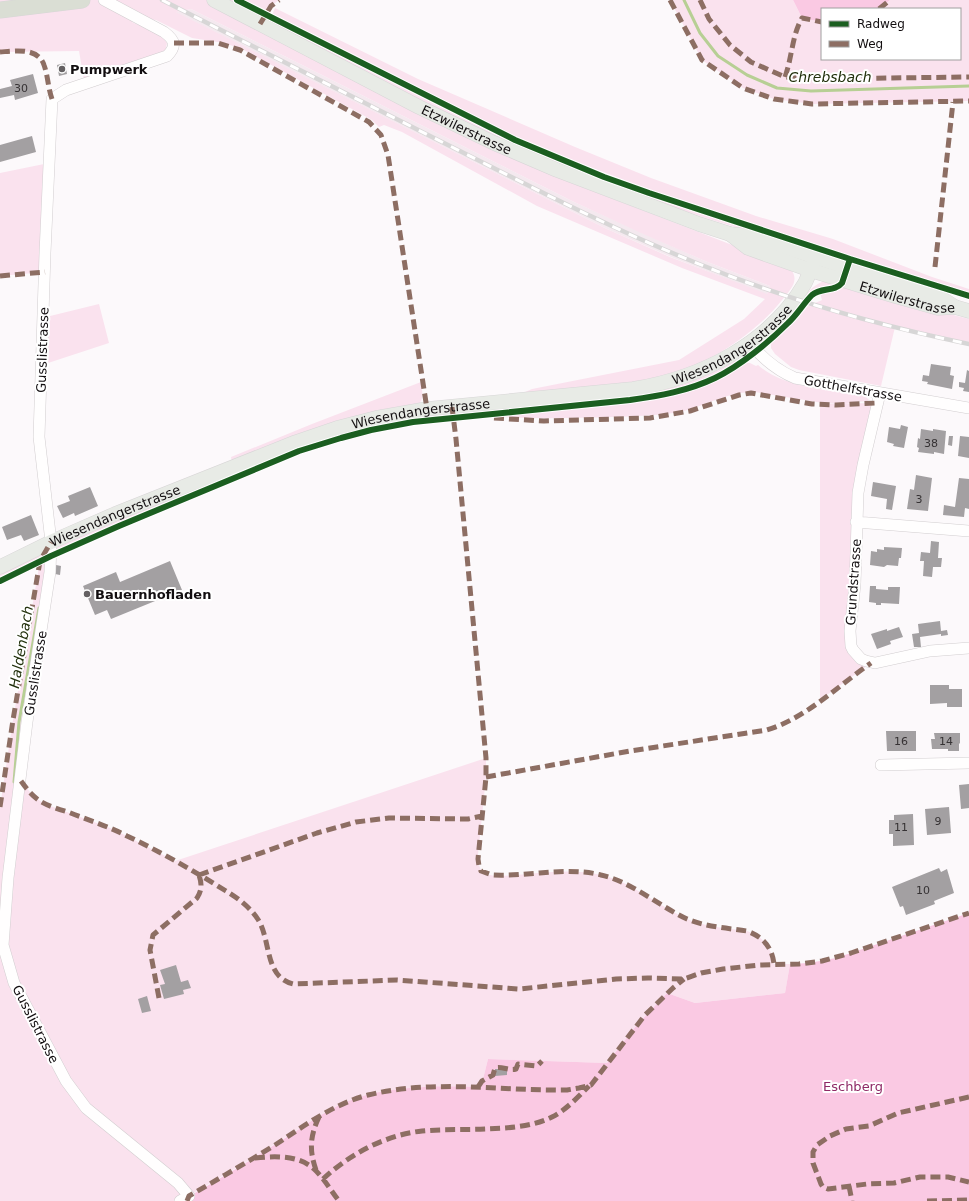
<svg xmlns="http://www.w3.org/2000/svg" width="969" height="1201" font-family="'DejaVu Sans',sans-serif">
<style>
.built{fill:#f4e9ef}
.green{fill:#fae2ee;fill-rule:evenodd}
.forest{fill:#fac9e3}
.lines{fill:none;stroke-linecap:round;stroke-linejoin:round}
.stream{stroke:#b7cf94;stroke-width:3}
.building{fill:#a3a0a2}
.minor-casing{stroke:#d2ced0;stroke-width:12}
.major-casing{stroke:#d8d6d7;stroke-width:15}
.highway-casing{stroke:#d8d6d7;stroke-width:17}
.minor{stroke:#fffefe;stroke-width:11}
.major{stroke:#e8ebe6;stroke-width:14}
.highway{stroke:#daded4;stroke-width:16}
.rail-casing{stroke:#d7d6d6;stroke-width:4.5}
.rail{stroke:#fff;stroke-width:3;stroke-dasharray:9;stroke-linecap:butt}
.quiet{stroke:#8d6e63;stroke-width:5;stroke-dasharray:10 5;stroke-linecap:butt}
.cycleway-casing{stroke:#fff;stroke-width:8}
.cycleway{stroke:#1b5e20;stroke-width:6}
.poi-dot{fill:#646062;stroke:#fff;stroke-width:1.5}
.labels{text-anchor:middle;stroke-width:4;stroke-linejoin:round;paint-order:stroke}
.number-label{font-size:11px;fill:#363234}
.poi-label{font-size:13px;font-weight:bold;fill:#120e10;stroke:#fff;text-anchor:start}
.street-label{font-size:13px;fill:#120e10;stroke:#fff}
.park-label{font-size:13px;fill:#8f2b67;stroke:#fff}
.water-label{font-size:14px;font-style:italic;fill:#23310d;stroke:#fff}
</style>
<rect width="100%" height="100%" fill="#fcf9fb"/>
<path class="built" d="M191,9L572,201L705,261L770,286L767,295L671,257L607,229L175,12Z"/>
<path class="green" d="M0,0H279L271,6L264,14L238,1L222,4L603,195L789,267C801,280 791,289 782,300C755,335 696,373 652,380C637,383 622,384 607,385C577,389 547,392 516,396L532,389L679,360L744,319L765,299L682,268L537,206L402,132L384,125L379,127L372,120L242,49L224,43L192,38L156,20L138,18L132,22C143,27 161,32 167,43L165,52L84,80L79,51L0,52ZM191,9L572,201L641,233L705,261L770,286L767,294L670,257L607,229L176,12Z
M670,0H793L802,18L822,22V59H960V9H879L890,0H969V101L812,104L774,99L743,88L702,60Z
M275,8L418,79L575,147L651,178L756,216L833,239L932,277L969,289V293L850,256L667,196L550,152L464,113L272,15Z
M272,21L472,122L521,145L593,175L653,196L843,259L844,260C762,235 680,212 600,181C486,137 379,78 270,22Z
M49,163L45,272L0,276V173Z
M825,281L837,282L835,285L823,286L813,291L790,319L773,334L772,332C779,325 787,318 794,310C804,299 810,285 825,281Z
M847,284L918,306L969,319V344L895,327L881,386L799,370L791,367L775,354L771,348V343L798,317L808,306L822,300L820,293L840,290Z
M99,304L109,343L45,364L46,317Z
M735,360L736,362C693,390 644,396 594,401C557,405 521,408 484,411L491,408L695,379L719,370Z
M743,363H750L756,366L758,365C783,388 831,390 865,396L869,400L867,401L854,402L851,404L823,403L755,392C727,391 701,409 673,413C653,416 633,416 612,417C575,418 539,419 502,417L500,415L650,399L695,389L723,377Z
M421,382C422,391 425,399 417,406L232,462L231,457L312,424Z
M877,403L863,465L850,641L871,663L820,700V404Z
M296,442L299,451L51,556L21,781L34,797L45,804L113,829L175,861L486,758V777L478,855C478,870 482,875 498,876C532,875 567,867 601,875C630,881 659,906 687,919C705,927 727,928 747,931C764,937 771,947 774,964H790L785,993L695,1003L667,993L636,1026L607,1063L488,1059L481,1087H421L392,1090L346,1102L327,1111L253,1158L180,1201H0V807L13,720L40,561L0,581V567Z"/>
<path class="forest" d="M793,0H890L879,9H822V22L802,18Z
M969,913V1201H180C215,1182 249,1161 282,1140C306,1125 329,1107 357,1098C396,1085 439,1086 481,1087L488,1059L607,1063L636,1026L667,993L695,1003L785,993L790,964L809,963L836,958Z"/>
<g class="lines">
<path class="stream" d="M684,0L700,33L718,56L747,75L777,88L811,91L969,86
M14,782L19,722L39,608"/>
</g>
<path class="building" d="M65,63L67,74L59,76L57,65Z
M33,74L38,93L15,100L14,95L0,98V89L12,86L10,80Z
M32,136L36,152L0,162V145Z
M931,364L951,367L950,375L954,376L952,389L927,384L928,382L922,381L923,375L929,376Z
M967,370L969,371V392L963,391L964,388L959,387V382L965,383Z
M901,425L908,427L904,448L893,446L894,444L887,442L889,427L900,429Z
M921,429L933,431V429L946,431L944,454L934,452V454L918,452L919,448L917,447L918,438L920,439Z
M949,436H953L952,446L948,445Z
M960,436L969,437V458L958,456Z
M916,475L932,478L928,511L907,509L910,489L914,490Z
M959,478L969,479V509L965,508L964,517L943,515L944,505L955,507Z
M873,482L896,486L892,510L886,509L887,499L871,496Z
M90,487L98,506L75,516L74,513L63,518L57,506L70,501L68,496Z
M31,515L39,535L24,541L21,535L7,540L2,527Z
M931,541L939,542L938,558H942L941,567H933L932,577L923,576L924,561H920L921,552L930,553Z
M884,547L902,548L901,558H899L898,566L887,565L884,567L870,565L871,551L877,552V549L884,550Z
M170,561L182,590L111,619L107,610L95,615L83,586L116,572L120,582Z
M56,565L61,566L60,575L55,574Z
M870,586H876V589L888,590V587H900L899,604L881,603V605H876V603L869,602Z
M940,621L941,631L947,630L948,635L941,636V634L920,637L921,647H914L912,634L919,633L918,624Z
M899,627L903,637L890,641L891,644L877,649L871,634L887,629V631Z
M930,685H949V689H962V707H947V703L930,704Z
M886,731H916V751H887Z
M934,733H960V743L959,744V751H948V749H932L931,739H935Z
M969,784V808L961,809L959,785Z
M949,807L951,833L927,835L925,809Z
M913,814L914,845L893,846V834H889V820H894V815Z
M939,868L941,872L947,869L954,893L934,901L935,904L906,915L903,906L900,907L892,887Z
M176,965L181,982L188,980L191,988L183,990L184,994L164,999L160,985L165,984L160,970Z
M147,996L151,1011L142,1013L138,999Z
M495,1069H507V1075L495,1076Z"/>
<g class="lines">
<g class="minor-casing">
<path id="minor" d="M104,0L164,32C175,40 177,46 167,56L66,90L52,99L45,253L39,437L51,542L50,572L27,722L8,878L3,945L14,983L66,1081L86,1108L178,1183L189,1196L180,1201
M749,342C762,358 776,370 795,378L969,408
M880,393L863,465L858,493L855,584L850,631L851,646L853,650L861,659L866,661L875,663L930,651L969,648
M856,522L969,531
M881,765L969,763"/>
</g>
<g class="major-casing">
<g id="major">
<path id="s1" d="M214,0L419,107L494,143L557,170L699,224L730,234L751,236L941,298L955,307"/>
<path id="s2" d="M730,234L748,248L810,270L895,296L938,308L955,307L969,311"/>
<path id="s3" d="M0,567L51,542L115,514L296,442L337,428L376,418L427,409L633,389C700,378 769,345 805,283C809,275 812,266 815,258"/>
</g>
</g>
<g class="highway-casing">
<path id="highway" d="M0,10L82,0"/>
</g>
<use href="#minor" class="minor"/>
<use href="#major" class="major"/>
<use href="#highway" class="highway"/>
<g class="rail-casing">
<path id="rail" d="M162,0C252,46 343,92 434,138C520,181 605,226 694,262C782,298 875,325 969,344"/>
</g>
<use href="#rail" class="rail"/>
<path class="quiet" d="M670,0L702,60L743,88L774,99L812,104L969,101
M700,0L709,19L730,45L751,62L785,77L813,79L969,77
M879,9L890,0
M260,24L271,6L279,0
M174,43H218L240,50L369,122L381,135L388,155L427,409
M0,52C15,51 38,47 44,65C48,76 48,88 52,99
M785,77C792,58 792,35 802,18L822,22
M935,267L953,102
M0,276L45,272
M452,407L456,439L486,758V777L478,859L479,866L481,871L492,875C528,877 565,866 601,875C632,882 659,906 687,919C706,927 727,928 747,931C763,937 772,947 774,964
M494,418L544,421L650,418L690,411L739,395L751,393L812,404L836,405L877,403
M486,777L630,751L767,730C806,718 838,686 871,663
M21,781C26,788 32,796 40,801C48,806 58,809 68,812C88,820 108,826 127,836C161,852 194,871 226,891C238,898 251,908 259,921C271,943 265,977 293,984L397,980L519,989L616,979L648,978L684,979L701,973L723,969L760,965L799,964L822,961L851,953L969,913
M0,807L13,720L40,561L51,542
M199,875L317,833L356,822L389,818L468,819L482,816
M159,998L150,950L153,935L197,898C202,890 202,884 199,875
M478,1087L482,1081L493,1075L495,1068C502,1066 509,1071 516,1069L518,1064L537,1066L542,1061
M969,1097L898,1113L869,1126L846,1129L830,1136L817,1145L813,1152V1163L821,1184L823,1187L828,1189L867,1184L894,1183L920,1177H948L969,1182
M255,1158C275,1156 299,1155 314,1169C324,1178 331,1191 339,1201
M316,1170C309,1150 310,1136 319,1117
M323,1179C350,1154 385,1135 422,1131C444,1129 465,1130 486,1129C508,1128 532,1127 552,1117C566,1110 578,1097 589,1086
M849,1186L852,1201
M187,1201L189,1196C218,1179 246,1163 275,1145C304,1126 333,1104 368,1095C433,1079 500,1091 567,1090L579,1088L591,1085L645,1015L673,988L684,979
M927,1201L969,1200"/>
<g class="cycleway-casing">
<path id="cycleway" d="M237,0L515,140L604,177L649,193L850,259L969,296
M0,581L51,556L119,526L299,451L341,438L371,430L413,422L630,400C659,396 688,391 715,378C740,366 769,342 788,323C797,315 803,304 812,295C821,287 835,292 842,283L850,259"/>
</g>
<use href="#cycleway" class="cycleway"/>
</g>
<g class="poi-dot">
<circle cx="62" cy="69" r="4"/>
<circle cx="87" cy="594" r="4"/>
</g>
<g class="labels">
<g class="number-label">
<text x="21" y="92">30</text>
<text x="931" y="447">38</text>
<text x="919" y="503">3</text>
<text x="901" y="745">16</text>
<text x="946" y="745">14</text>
<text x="938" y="825">9</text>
<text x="901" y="831">11</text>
<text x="923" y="894">10</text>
</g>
<g class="poi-label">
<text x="70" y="74">Pumpwerk</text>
<text x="95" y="599">Bauernhofladen</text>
</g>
<g class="street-label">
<text dy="5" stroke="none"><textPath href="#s1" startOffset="284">Etzwilerstrasse</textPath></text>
<text dy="5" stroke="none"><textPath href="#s2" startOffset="190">Etzwilerstrasse</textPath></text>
<text dy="5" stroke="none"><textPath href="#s3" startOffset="774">Wiesendangerstrasse</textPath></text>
<text transform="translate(42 350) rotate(-88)" y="5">Gusslistrasse</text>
<text transform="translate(853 388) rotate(10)" y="5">Gotthelfstrasse</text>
<text dy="5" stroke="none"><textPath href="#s3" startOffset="450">Wiesendangerstrasse</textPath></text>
<text dy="5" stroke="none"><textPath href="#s3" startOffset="126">Wiesendangerstrasse</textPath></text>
<text transform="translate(853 582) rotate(-86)" y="5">Grundstrasse</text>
<text transform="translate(35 673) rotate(-81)" y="5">Gusslistrasse</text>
<text transform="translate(36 1024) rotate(63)" y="5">Gusslistrasse</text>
</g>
<g class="park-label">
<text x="853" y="1091">Eschberg</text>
</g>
<g class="water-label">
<text x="830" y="82">Chrebsbach</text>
<text transform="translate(21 647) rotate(-80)" y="5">Haldenbach</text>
</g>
</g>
<rect x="821" y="8" width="140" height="52" fill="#ffffff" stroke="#a09f9f"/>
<rect x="829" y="21" width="20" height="6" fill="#1b5e20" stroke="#a09f9f"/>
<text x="857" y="28" font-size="12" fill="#120e10">Radweg</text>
<rect x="829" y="41" width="20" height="6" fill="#8d6e63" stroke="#a09f9f"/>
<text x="857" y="48" font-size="12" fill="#120e10">Weg</text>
</svg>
